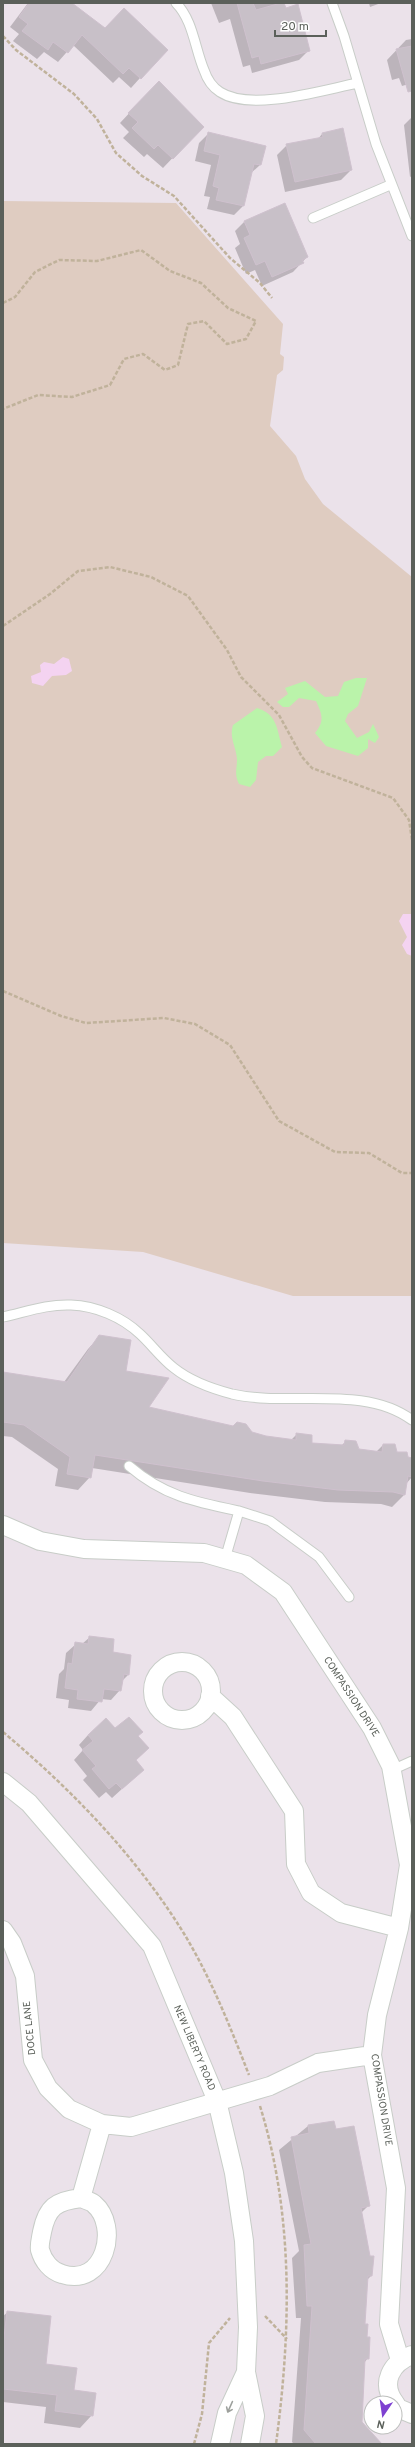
<svg xmlns="http://www.w3.org/2000/svg" width="415" height="2447" font-family="Overpass,sans-serif">
  <rect width="100%" height="100%" fill="#ebe2ea"/>
  <path fill="#dfccc1" d="M 3,201 L 176,203 L 283,324 L 280,354 L 284,357 L 283,370 L 277,375 L 270,426 L 296,456 L 305,479 L 323,504 L 412,577 L 412,1296 L 293,1296 L 143,1252 L 3,1243 Z"/>
  <path fill="#f4d3f1" d="M 63,657 L 69,659 L 72,671 L 66,675 L 52,676 L 43,686 L 32,683 L 31,676 L 41,672 L 40,665 L 44,662 L 54,664 Z
    M 403,914 L 412,914 L 412,969 L 412,956 L 407,954 L 402,945 L 407,937 L 399,921 Z"/>
  <path fill="#baf3aa" d="M 356,678 L 367,678 L 358,706 L 348,714 L 345,721 L 357,738 L 369,732 L 373,724 L 379,737 L 375,743 L 368,739 L 368,748 L 358,756 L 326,746 L 315,733 C 325,721 322,714 316,701 L 299,698 L 289,707 L 283,707 L 277,702 L 288,694 L 285,688 L 305,681 L 325,697 L 338,696 L 344,682 Z
    M 257,708 C 277,714 277,729 282,747 L 273,756 L 266,756 L 258,762 L 256,780 L 250,787 L 239,784 C 234,774 237,770 237,759 C 236,746 229,738 233,725 Z"/>
  <path fill="#0003" d="M 28,3 L 70,3 L 105,29 L 140,78 L 131,88 L 119,77 L 113,83 L 73,45 L 58,62 L 44,52 L 37,59 L 13,41 L 19,34 L 10,27 Z
    M 211,3 L 283,3 L 309,50 L 299,60 L 252,73 L 250,65 L 243,67 L 230,19 L 219,23 Z
    M 369,3 L 381,3 L 370,7 Z
    M 412,39 L 412,83 L 402,86 L 399,78 L 392,80 L 387,60 L 406,40 Z
    M 149,92 L 202,127 L 163,168 L 147,154 L 144,157 L 123,138 L 129,132 L 120,123 Z
    M 412,117 L 412,176 L 410,177 L 404,125 Z
    M 208,134 L 260,165 L 250,174 L 243,206 L 234,215 L 207,209 L 210,197 L 204,196 L 211,165 L 195,161 L 199,143 Z
    M 322,134 L 351,170 L 341,180 L 285,192 L 277,155 L 287,145 L 318,139 Z
    M 244,222 L 307,257 L 293,272 L 262,286 L 255,270 L 246,274 L 235,248 L 240,244 L 235,231 Z
    M 100,1336 L 148,1408 L 266,1437 L 291,1440 L 297,1434 L 311,1443 L 341,1446 L 346,1441 L 358,1450 L 376,1452 L 383,1445 L 396,1453 L 412,1459 L 412,1477 L 406,1484 L 404,1495 L 392,1507 L 381,1504 L 325,1502 L 250,1493 L 92,1468 L 90,1477 L 78,1490 L 55,1486 L 58,1469 L 12,1437 L 3,1436 L 3,1373 L 64,1382 L 88,1349 Z
    M 90,1637 L 112,1653 L 130,1655 L 128,1675 L 122,1681 L 120,1690 L 111,1700 L 101,1699 L 91,1711 L 68,1708 L 69,1700 L 56,1698 L 59,1674 L 64,1669 L 66,1653 L 76,1644 L 82,1644 Z
    M 115,1730 L 137,1736 L 148,1748 L 135,1761 L 143,1770 L 112,1798 L 106,1792 L 99,1798 L 83,1780 L 87,1776 L 74,1760 L 83,1750 L 79,1745 L 88,1735 Z
    M 308,2126 L 335,2130 L 369,2205 L 361,2213 L 371,2276 L 367,2280 L 364,2324 L 368,2358 L 364,2363 L 361,2423 L 381,2444 L 294,2444 L 292,2442 L 301,2318 L 296,2318 L 292,2258 L 299,2251 L 279,2150 Z
    M 8,2312 L 45,2365 L 73,2391 L 92,2415 L 80,2428 L 44,2423 L 46,2407 L 3,2402 L 3,2316 Z"/>
  <path fill="#c8c0c8" stroke="#cfc1ce" d="M 29,3 L 72,3 L 105,28 L 124,8 L 168,50 L 141,79 L 129,68 L 123,74 L 82,35 L 68,53 L 53,42 L 48,50 L 22,31 L 28,24 L 19,17 Z
    M 237,3 L 253,3 L 256,10 L 281,3 L 284,3 L 286,8 L 298,4 L 310,51 L 261,64 L 259,56 L 252,58 Z
    M 412,46 L 412,91 L 408,92 L 396,49 Z
    M 159,81 L 204,127 L 173,159 L 158,145 L 154,149 L 132,128 L 138,122 L 128,113 Z
    M 343,128 L 352,170 L 295,182 L 286,144 L 323,137 L 322,133 Z
    M 208,132 L 266,146 L 261,165 L 254,164 L 244,206 L 216,200 L 219,188 L 213,186 L 220,155 L 204,151 Z
    M 285,203 L 308,257 L 302,260 L 304,263 L 272,277 L 265,261 L 256,265 L 244,238 L 250,235 L 244,221 Z
    M 99,1335 L 131,1340 L 126,1371 L 169,1378 L 149,1407 L 233,1426 L 237,1422 L 246,1424 L 252,1432 L 266,1436 L 296,1440 L 296,1433 L 312,1435 L 312,1443 L 344,1445 L 345,1440 L 356,1441 L 359,1449 L 382,1452 L 383,1444 L 395,1444 L 397,1452 L 407,1452 L 408,1457 L 412,1458 L 412,1477 L 408,1476 L 405,1495 L 393,1492 L 338,1490 L 263,1481 L 95,1455 L 91,1478 L 67,1474 L 70,1457 L 24,1425 L 3,1422 L 3,1372 L 67,1382 Z
    M 89,1636 L 114,1639 L 113,1652 L 131,1655 L 129,1675 L 124,1674 L 121,1691 L 104,1689 L 102,1702 L 77,1699 L 78,1690 L 65,1688 L 68,1663 L 72,1664 L 75,1642 L 88,1644 Z
    M 129,1717 L 143,1732 L 138,1736 L 149,1748 L 136,1760 L 144,1770 L 122,1789 L 116,1783 L 109,1789 L 92,1769 L 96,1766 L 82,1750 L 93,1741 L 88,1735 L 106,1718 L 115,1728 Z
    M 334,2121 L 336,2129 L 354,2126 L 370,2206 L 361,2208 L 370,2256 L 374,2256 L 372,2276 L 368,2276 L 365,2324 L 368,2324 L 367,2337 L 370,2337 L 369,2359 L 365,2359 L 362,2422 L 382,2444 L 316,2444 L 304,2430 L 312,2306 L 307,2306 L 304,2245 L 311,2244 L 291,2137 L 309,2133 L 308,2125 Z
    M 7,2311 L 51,2316 L 46,2364 L 77,2368 L 74,2390 L 96,2393 L 93,2416 L 55,2411 L 57,2395 L 3,2389 L 3,2346 Z"/>
  <g fill="none" stroke-linecap="round" stroke-linejoin="round">
    <g stroke="#c8cdc8" stroke-width="11">
      <path id="service" d="M 176,3 C 193,20 195,49 204,70 C 207,79 212,87 220,92 C 251,112 322,90 358,83
        M 332,3 L 344,36 L 376,144 L 412,236
        M 313,218 L 390,185
        M 3,1317 C 26,1312 47,1304 71,1305 C 96,1306 122,1317 140,1334 C 152,1345 161,1358 174,1368 C 189,1380 213,1389 232,1394 C 288,1407 364,1384 412,1420
        M 129,1466 C 164,1496 195,1502 239,1511
        M 225,1559 L 239,1511 L 270,1521 L 319,1557 L 349,1597
        M 392,1770 L 412,1761"/>
    </g>
    <g stroke="#c8cdc8" stroke-width="20">
      <path id="minor" d="M 3,1525 L 40,1541 L 84,1549 L 204,1553 L 246,1565 L 283,1592 L 372,1728 L 391,1766 L 409,1865 L 399,1928 L 377,2015 L 372,2055 L 396,2188 L 389,2324 L 400,2360
        M153 1691a29 29 0 1 1 58 0a29 29 0 1 1-58 0Z
        M 210,1696 L 233,1717 L 294,1811 L 296,1864 L 311,1893 L 341,1913 L 399,1928
        M 3,1782 L 29,1803 L 152,1946 L 217,2101 L 234,2173 L 244,2241 L 248,2327 L 246,2372 L 255,2416 L 250,2444
        M 3,1930 L 12,1943 L 25,1976 L 33,2060 L 48,2088 L 69,2109 L 102,2124 L 131,2127 L 270,2086 L 318,2063 L 372,2055
        M 81,2198 C 85,2200 91,2201 94,2204 C 120,2226 105,2288 62,2274 C 51,2271 43,2261 40,2250 C 39,2245 41,2238 42,2232 C 47,2207 56,2201 81,2198 Z
        M 81,2198 L 102,2124
        M 395,2403 C 380,2383 391,2363 412,2355
        M 395,2403 L 398,2408 L 412,2414
        M 220,2444 L 227,2413 L 246,2372"/>
    </g>
    <path stroke="#c0b29b" stroke-width="2.5" stroke-dasharray="4 2" stroke-linecap="butt" d="M 3,36 L 16,50 L 74,94 L 97,119 L 116,153 L 142,176 L 174,196 L 230,258 L 260,283 L 272,298
      M 3,303 L 15,297 L 35,272 L 59,260 L 97,261 L 141,250 L 170,271 L 201,283 L 228,308 L 256,321 L 246,339 L 227,344 L 204,321 L 188,324 L 178,365 L 165,370 L 143,354 L 124,359 L 110,385 L 72,397 L 38,395 L 3,409
      M 3,626 L 50,594 L 78,571 L 110,567 L 151,577 L 188,596 L 227,650 L 241,677 L 279,715 L 302,757 L 312,768 L 393,798 L 409,820 L 412,840
      M 3,991 L 61,1016 L 86,1023 L 164,1018 L 195,1024 L 230,1045 L 279,1121 L 335,1152 L 369,1153 L 402,1173 L 412,1173
      M 3,1732 C 72,1790 135,1855 183,1932 C 210,1976 230,2026 249,2075
      M 260,2106 C 294,2216 291,2331 276,2444
      M 265,2316 L 287,2339
      M 194,2444 L 202,2414 L 209,2343 L 230,2318"/>
    <use href="#service" stroke="#fff" stroke-width="9"/>
    <use href="#minor" stroke="#fff" stroke-width="18"/>
  </g>
  <defs><path id="oneway-shaft" d="M-6 0H5M1.5-3L5.5 0L1.5 3" fill="none" stroke-width="1.6" stroke-linecap="round" stroke-linejoin="round"/></defs>
  <use stroke="#9da09c" href="#oneway-shaft" transform="translate(230 2407) rotate(114)"/>
  <g text-anchor="middle" dominant-baseline="central" stroke-width="4" stroke-linejoin="round" paint-order="stroke">
    <g font-size="10" fill="#5b605a" stroke="#fff">
      <text transform="translate(351 1697) rotate(57)">COMPASSION DRIVE</text>
      <text transform="translate(30 2028) rotate(-96)">DOCE LANE</text>
      <text transform="translate(194 2048) rotate(67)">NEW LIBERTY ROAD</text>
      <text transform="translate(381 2100) rotate(81)">COMPASSION DRIVE</text>
    </g>
  </g>
  <rect width="415" height="2447" fill="none" stroke="#5b605a" stroke-width="8"/>
  <g transform="translate(383 2415) rotate(193)"><circle r="19" fill="#ffffff" stroke="#bdbfbd"/>
  <path d="M0-3L7 15L0 10L-7 15Z" fill="#7e41d1"/>
  <text y="-6" font-size="11" font-weight="bold" text-anchor="middle" fill="#5b605a">N</text>
  </g>
  <path d="M275 30v6h51v-6" fill="none" stroke="#5b605a" stroke-width="2"/>
  <text x="281" y="30" font-size="12" fill="#5b605a" stroke="#ffffff" stroke-width="3" paint-order="stroke">20 m</text>
</svg>
